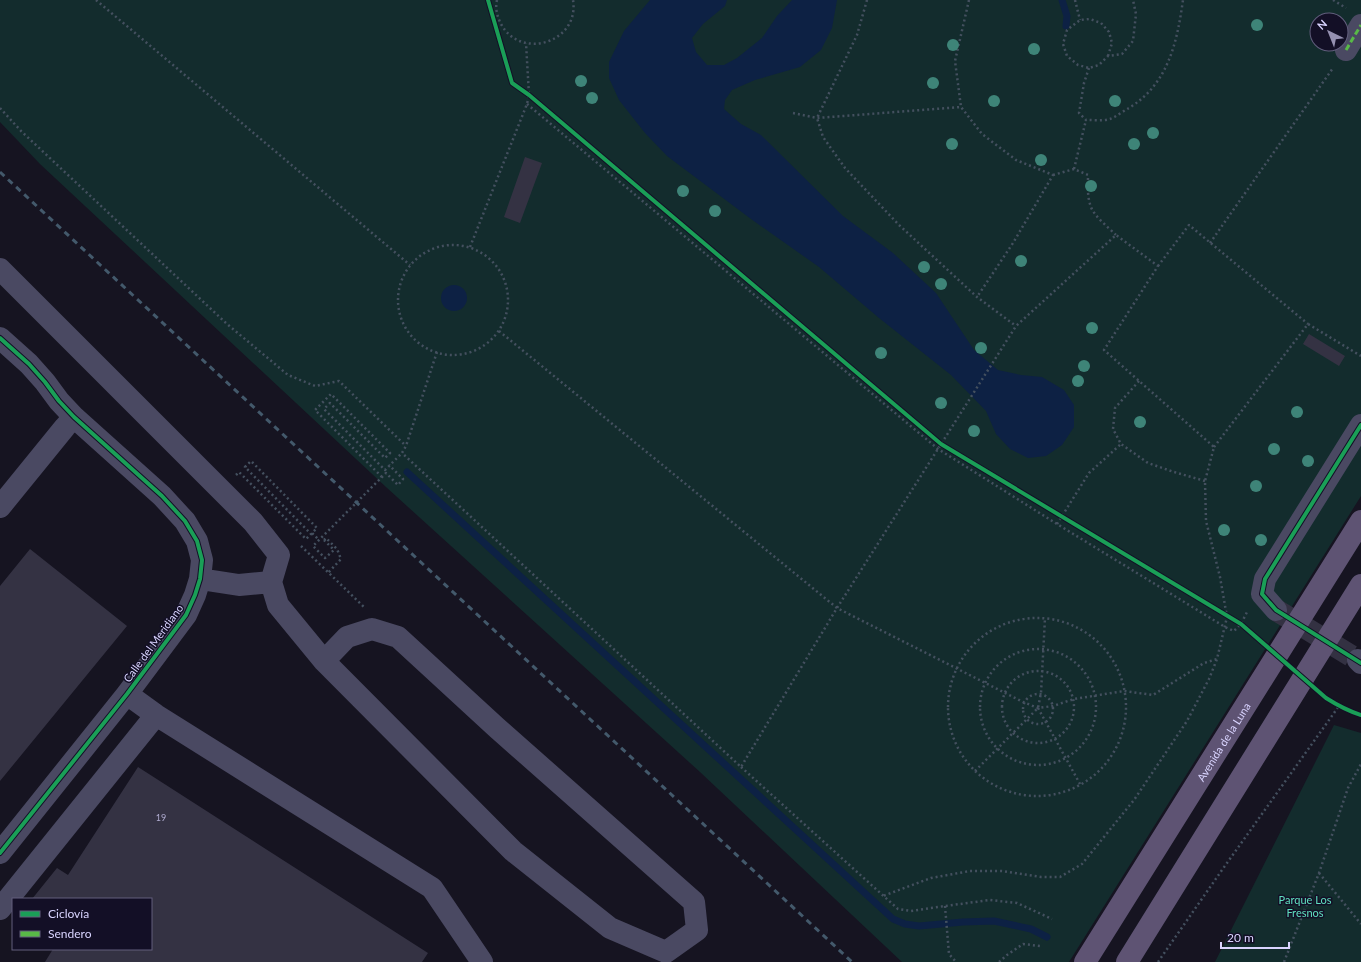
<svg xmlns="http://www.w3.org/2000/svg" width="1361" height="962" font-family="Lato,sans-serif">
  <rect width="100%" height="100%" fill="#161421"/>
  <path fill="#132c2d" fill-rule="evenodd" d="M 0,0 L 1361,0 L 1361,496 L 1069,962 L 902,962 L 700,772 L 386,487 L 40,164 L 0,122 ZM 1317,20 L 1341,20 L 1341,44 L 1317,44 Z
    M 1334,725 L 1361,733 L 1361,962 L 1215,962 Z"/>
  <path fill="#0d2144" d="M 650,0 L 727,0 L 725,6 L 703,24 L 692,38 L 696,52 L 707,65 L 724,65 L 737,58 L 762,38 L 777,16 L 792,0 L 837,0 L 832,28 L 821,50 L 800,67 L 755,80 L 732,90 L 725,100 L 724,109 L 741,124 L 761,135 L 843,216 L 893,253 L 936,293 L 974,350 L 998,370 L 1021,375 L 1042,377 L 1064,390 L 1074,405 L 1074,427 L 1062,445 L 1046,456 L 1028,458 L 1010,449 L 996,434 L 986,411 L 951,375 L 879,318 L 819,267 L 751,219 L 667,156 L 645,133 L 619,100 L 609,78 L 609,62 L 624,31 Z
    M441 298a13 13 0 1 1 26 0a13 13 0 1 1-26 0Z"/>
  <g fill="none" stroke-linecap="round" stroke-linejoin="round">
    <path stroke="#0d2144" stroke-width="7" d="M 1062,0 L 1067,16 L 1066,26
      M 407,472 L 893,919 L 905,924 L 919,926 L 963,922 L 994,921 L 1031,929 L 1047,937"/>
  </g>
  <path fill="#343243" d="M 525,157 L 542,163 L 520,223 L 504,217 Z
    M 1309,334 L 1345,356 L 1339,366 L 1303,344 Z
    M 30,549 L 127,626 L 0,781 L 0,586 Z
    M 138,767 L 428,953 L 422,962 L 45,962 L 53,949 L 151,949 L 151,899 L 32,899 L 57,868 L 68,875 Z"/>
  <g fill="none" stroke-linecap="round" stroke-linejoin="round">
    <path stroke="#333142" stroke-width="22" stroke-dasharray="22 11" stroke-linecap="butt" d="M 1276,610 L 1358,660"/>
    <path stroke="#44505f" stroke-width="2.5" stroke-dasharray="2 3" stroke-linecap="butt" d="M 96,0 L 410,265
      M 497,0 C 495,8 497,16 501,24 C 521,61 580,42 573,0
      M 867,0 L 857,35 L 817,118 L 823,137 L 845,168 L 899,225 L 977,297 L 1016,326
      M 969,0 L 955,61 L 961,107 L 982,134 L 1016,160 L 1053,175 L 1013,243 L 977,297
      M 1075,0 L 1080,20
      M 1333,0 L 1346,8
      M 1108,56 L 1112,43 L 1109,32 L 1101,23 L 1090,19 L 1080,20 L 1067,30 L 1063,44 L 1067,56 L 1078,65 L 1089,68 L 1099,65 L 1108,56 L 1122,54 L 1133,41 L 1136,14 L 1133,0
      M 1089,68 L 1084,83 L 1079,113 L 1086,120 C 1093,120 1103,121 1110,119 C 1116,117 1123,111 1129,108 C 1168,84 1177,43 1183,0
      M 527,104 L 938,449 L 1057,524 L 1225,627 L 1234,631 L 1241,624 L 1248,610
      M 0,108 L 21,131 L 227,324 L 288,375 L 315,386 L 339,381 L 406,446
      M 793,113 L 817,118 L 961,107
      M 1074,169 L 1086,120
      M 1053,175 L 1074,169 L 1088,175 C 1088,186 1087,197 1091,207 C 1094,216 1109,228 1116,235
      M 1210,243 L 1333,68
      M398 300a55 55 0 1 1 110 0a55 55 0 1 1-110 0Z
      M 470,247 L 527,104 L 529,95 L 526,43
      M 1158,266 L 1189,225 L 1308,324
      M 499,331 L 837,608 L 1023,702 L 1038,708 L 1053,706 L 1074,699 L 1124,691 L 1153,695 L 1204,663 L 1217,659
      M 437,352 L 406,446 L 402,453 L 741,767 L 837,608 L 1016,326 L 1116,235 L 1158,266 L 1104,350 L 1214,447 L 1205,481 L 1206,521 L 1220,577 L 1227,617 L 1217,659 L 1209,679 L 1187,721 L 1134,800 L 1082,864 L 1060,877 L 1041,877 L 1002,871 L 970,871 L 931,878 L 883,896
      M 1139,381 L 1115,408 L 1113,429 L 1121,444 L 1148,463 L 1174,472 L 1205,481
      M 1214,447 L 1308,324 L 1361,356
      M 236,475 L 239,472 L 306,539 L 311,534 L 245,467 L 251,461 L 317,528 L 312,533 L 319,540
      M 382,477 L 315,410 L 331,394 L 390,453 L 385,458 L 330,403 L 324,409 L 385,470 L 402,453
      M 1057,524 L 1089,473 L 1121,444
      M 324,540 L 334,550 L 325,558 L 313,546 L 386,473 L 398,485 L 403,479 L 389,465
      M 324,540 L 326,538 L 337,549 L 341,559 L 328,573
      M 301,546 L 365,608
      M948 707a89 89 0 1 1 178 0a89 89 0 1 1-178 0Z
      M980 707a58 58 0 1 1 116 0a58 58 0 1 1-116 0Z
      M1002 707a36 36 0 1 1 72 0a36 36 0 1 1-72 0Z
      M1023 709a15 15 0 1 1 30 0a15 15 0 1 1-30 0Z
      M 1038,708 L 1080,784
      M 741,767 L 898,909 L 911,911 L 945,906 L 990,900 L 1017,903 L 1052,919
      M 975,771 L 1038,708 L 1041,693 L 1045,618
      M 1319,873 L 1361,924
      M 945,906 L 949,954 L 956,962
      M 999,962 L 1007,955 L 1023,944 L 1040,946
      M 1158,962 L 1222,870 L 1339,706
      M 1284,962 L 1319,873 L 1348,788 L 1361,764"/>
    <path stroke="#4a4962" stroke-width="22" d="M 1346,50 L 1361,25
      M 0,269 L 253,522 L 279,555 L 271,582 L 278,605 L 324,661 L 513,851 L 610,928 L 666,952 L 697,930 L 694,902 L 497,728 L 398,637 L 372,629 L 347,637 L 324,661
      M 0,338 L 29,364 L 45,382 L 59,401 L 74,417 L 162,496 L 185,521 L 197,541 L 202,560 L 200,579 L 195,595 L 186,615 L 127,694 L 0,853
      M 0,507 L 65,427 L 74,417
      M 200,579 L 239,585 L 271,582
      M 1276,610 L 1262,594 L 1265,579 L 1361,425
      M 1358,660 L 1361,663
      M 156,715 L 432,888 L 482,962
      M 0,909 L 156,715 L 127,694"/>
    <g stroke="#5e5373" stroke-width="22">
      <path id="s1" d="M 1085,962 L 1361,521"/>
      <path d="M 1127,962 L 1361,585"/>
    </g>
    <path stroke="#43596b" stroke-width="3" stroke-dasharray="6 5" stroke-linecap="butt" d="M 0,172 L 852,962"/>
    <path stroke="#58b947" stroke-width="3" stroke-dasharray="6 3" stroke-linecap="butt" d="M 1346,50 L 1361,25"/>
    <g stroke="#130f26" stroke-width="6">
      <path id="cycleway" d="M 488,0 L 512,83 L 529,95 L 941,444 L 1241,624 L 1326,698 C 1337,705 1348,711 1361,715
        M 0,338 L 29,364 L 45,382 L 59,401 L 74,417 L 162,496 L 185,521 L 197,541 L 202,560 L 200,579 L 195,595 L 186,615 L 127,694 L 0,853
        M 1361,425 L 1265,579 L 1262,594 L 1276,610 L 1361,663"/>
    </g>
    <use href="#cycleway" stroke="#1a9f57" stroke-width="4"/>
  </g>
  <g fill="#3e8478">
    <circle cx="1257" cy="25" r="6"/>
    <circle cx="953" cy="45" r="6"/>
    <circle cx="1034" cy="49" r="6"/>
    <circle cx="581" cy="81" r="6"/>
    <circle cx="933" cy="83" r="6"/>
    <circle cx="592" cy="98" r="6"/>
    <circle cx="994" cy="101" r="6"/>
    <circle cx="1115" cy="101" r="6"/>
    <circle cx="1153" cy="133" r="6"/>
    <circle cx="952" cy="144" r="6"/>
    <circle cx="1134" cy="144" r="6"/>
    <circle cx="1041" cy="160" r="6"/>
    <circle cx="1091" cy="186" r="6"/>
    <circle cx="683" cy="191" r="6"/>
    <circle cx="715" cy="211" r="6"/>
    <circle cx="1021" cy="261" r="6"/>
    <circle cx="924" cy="267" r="6"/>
    <circle cx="941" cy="284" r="6"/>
    <circle cx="1092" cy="328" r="6"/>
    <circle cx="981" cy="348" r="6"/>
    <circle cx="881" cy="353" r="6"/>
    <circle cx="1084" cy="366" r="6"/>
    <circle cx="1078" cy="381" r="6"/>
    <circle cx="941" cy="403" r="6"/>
    <circle cx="1297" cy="412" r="6"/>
    <circle cx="1140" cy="422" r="6"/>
    <circle cx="974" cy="431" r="6"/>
    <circle cx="1274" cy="449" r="6"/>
    <circle cx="1308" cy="461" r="6"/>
    <circle cx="1256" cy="486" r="6"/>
    <circle cx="1224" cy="530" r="6"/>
    <circle cx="1261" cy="540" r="6"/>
  </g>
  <g text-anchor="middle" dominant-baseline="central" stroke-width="3" stroke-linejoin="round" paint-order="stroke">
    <g font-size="9" fill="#b0acd0">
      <text x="161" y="817">19</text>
    </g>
    <g font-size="11" fill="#d9d4ff" stroke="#130f26">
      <text transform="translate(153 643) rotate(-54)">Calle del Meridiano</text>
      <text stroke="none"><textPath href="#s1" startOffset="260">Avenida de la Luna</textPath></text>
    </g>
    <g font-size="11" fill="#5fe0c0" stroke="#130f26">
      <text x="1305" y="899">Parque Los<tspan x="1305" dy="13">Fresnos</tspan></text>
    </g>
  </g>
  <rect x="12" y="898" width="140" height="52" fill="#130f26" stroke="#625e7d"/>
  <rect x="20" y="911" width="20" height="6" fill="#1a9f57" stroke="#625e7d"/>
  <text x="48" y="918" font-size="12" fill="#d9d4ff">Ciclovía</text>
  <rect x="20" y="931" width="20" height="6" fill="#58b947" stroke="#625e7d"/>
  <text x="48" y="938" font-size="12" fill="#d9d4ff">Sendero</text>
  <g transform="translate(1329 32) rotate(317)"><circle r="19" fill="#130f26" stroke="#625e7d"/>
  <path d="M0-3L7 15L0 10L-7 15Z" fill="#9591b1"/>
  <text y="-6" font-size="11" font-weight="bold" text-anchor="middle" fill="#d9d4ff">N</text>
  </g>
  <path d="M1221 942v6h68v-6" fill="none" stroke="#d9d4ff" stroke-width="2"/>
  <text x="1227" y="942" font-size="12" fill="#d9d4ff" stroke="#130f26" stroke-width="3" paint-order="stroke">20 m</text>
</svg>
